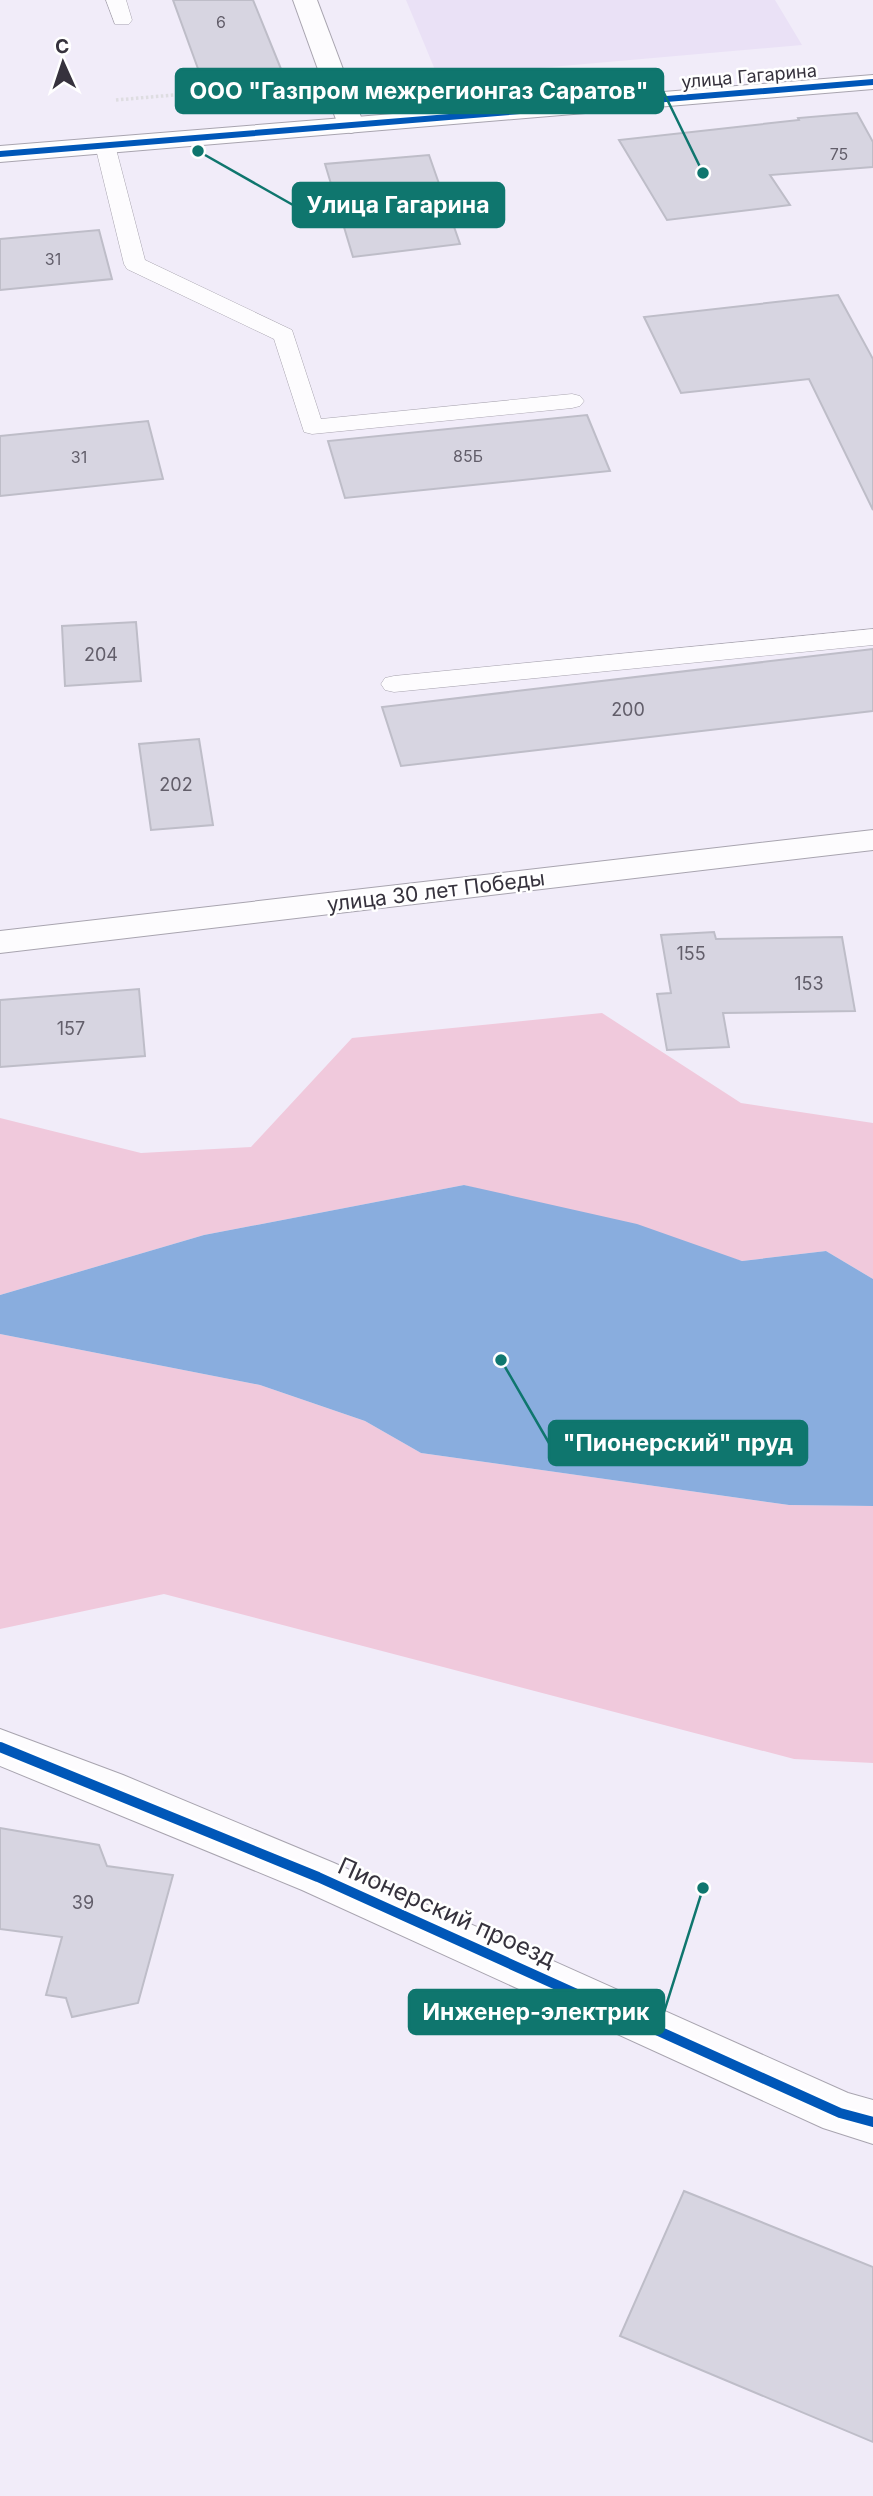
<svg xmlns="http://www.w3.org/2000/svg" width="873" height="2496" font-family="Inter,sans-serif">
  <rect width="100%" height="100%" fill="#f1ecf9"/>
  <path fill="#eae1f6" d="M 406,0 L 775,0 L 802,45 L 438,77 Z"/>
  <path fill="#f0c9dc" d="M 602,1013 L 741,1103 L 873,1123 L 873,1279 L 826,1251 L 742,1261 L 464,1185 L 204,1235 L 0,1295 L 0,1118 L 141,1153 L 251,1147 L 352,1038 Z
    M 0,1334 L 260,1385 L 365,1421 L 421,1453 L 789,1505 L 873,1506 L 873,1763 L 794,1759 L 164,1594 L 0,1629 Z"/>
  <path fill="#89adde" d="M 464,1185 L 637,1224 L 742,1261 L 826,1251 L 873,1279 L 873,1506 L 789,1505 L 421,1453 L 365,1421 L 260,1385 L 0,1334 L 0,1295 L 204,1235 Z"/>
  <path fill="#d7d5e1" stroke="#bebdc8" stroke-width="2" d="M 173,0 L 253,0 L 281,69 L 201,77 Z
    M 857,113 L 873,142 L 873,167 L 770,175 L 790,205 L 667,220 L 619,140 L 799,120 L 798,118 Z
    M 429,155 L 460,244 L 353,257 L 325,164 Z
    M 99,230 L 112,279 L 0,290 L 0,239 Z
    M 838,295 L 873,359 L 873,510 L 809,379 L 681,393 L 644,317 Z
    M 587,415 L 610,471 L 345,498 L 328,441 Z
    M 148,421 L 163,479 L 0,496 L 0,436 Z
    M 136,622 L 141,681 L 65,686 L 62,626 Z
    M 873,649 L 873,711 L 401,766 L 382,707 Z
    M 199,739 L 213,825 L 151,830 L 139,744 Z
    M 714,932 L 716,939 L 842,937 L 855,1011 L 723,1013 L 729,1047 L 667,1050 L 657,994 L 671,993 L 661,935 Z
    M 139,989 L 145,1056 L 0,1067 L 0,1000 Z
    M 0,1828 L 99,1845 L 107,1866 L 173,1875 L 138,2003 L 72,2017 L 66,1998 L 46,1995 L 62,1937 L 0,1929 Z
    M 684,2191 L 873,2267 L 873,2442 L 620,2336 Z"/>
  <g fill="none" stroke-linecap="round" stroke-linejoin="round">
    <g stroke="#a8a4af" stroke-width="1">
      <path id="service" d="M 106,0 L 126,0 L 132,20 L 129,24 L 115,24 Z
        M 105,139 L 112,141 L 115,145 L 145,260 L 292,330 L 321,419 L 572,394 L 580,396 L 584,401 L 580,406 L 572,408 L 312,434 L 304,432 L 274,339 L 127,269 L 124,264 L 95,145 L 98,141 Z
        M 873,629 L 873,645 L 394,692 L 385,690 L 381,684 L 385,678 L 394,676 Z"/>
    </g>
    <g stroke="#a8a4af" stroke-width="2">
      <path id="minor" d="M 293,0 L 317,0 L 364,125 L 360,130 L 351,133 L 342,130 L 338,125 Z"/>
    </g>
    <g stroke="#a8a4af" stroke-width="2">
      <path id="tertiary" d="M 873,75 L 873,89 L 0,162 L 0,146 Z
        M 0,1729 L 123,1775 L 334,1863 L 848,2093 L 873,2100 L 873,2144 L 823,2128 L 302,1890 L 0,1766 Z"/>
    </g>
    <g stroke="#a8a4af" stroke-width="2">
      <path id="secondary" d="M 873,830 L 873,850 L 0,953 L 0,931 Z"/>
    </g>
    <path stroke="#dedde1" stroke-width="3.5" stroke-dasharray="2.5 2.5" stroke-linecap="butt" d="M 116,100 L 289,85"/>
    <use href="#service" fill="#fdfcfe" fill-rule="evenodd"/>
    <use href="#minor" fill="#fdfcfe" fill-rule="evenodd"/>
    <use href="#tertiary" fill="#fdfcfe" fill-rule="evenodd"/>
    <use href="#secondary" fill="#fdfcfe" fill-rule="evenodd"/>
    <g stroke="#fff" stroke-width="10">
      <path id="cycleway-far1" d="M 0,154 L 873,82"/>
    </g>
    <g stroke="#fff" stroke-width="15">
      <path id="cycleway" d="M 0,1747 L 318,1877 L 840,2113 L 873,2122"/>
    </g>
    <use href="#cycleway-far1" stroke="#0057b8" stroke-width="6"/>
    <use href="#cycleway" stroke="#0057b8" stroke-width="10"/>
  </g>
  <g text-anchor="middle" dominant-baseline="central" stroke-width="5" stroke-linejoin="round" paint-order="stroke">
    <g font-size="16" fill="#625e6a">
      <text x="221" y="22">6</text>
      <text x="839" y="154">75</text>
      <text x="53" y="259">31</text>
      <text x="468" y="456">85Б</text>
      <text x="79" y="457">31</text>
    </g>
    <g font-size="18" fill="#36323d" stroke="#fff">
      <text transform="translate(749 76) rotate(-5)">улица Гагарина</text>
    </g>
    <g font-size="18" fill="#625e6a">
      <text x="101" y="654">204</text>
      <text x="628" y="709">200</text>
      <text x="176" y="784">202</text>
      <text x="691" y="953">155</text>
      <text x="809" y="983">153</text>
      <text x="71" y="1028">157</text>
      <text x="83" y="1902">39</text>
    </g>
    <g font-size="21" fill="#36323d" stroke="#fff">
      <text transform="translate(436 891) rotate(-7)">улица 30 лет Победы</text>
    </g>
    <g font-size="24" fill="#36323d" stroke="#fff">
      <text transform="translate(447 1912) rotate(24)">Пионерский проезд</text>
    </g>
  </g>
  <path fill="none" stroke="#0f766e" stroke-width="2.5" d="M703 173L663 91M198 151L293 205M501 1360L549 1443M703 1888L664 2012"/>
  <g fill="#0f766e" stroke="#fff" stroke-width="2.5">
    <circle cx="703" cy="173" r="7"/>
    <circle cx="198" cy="151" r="7"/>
    <circle cx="501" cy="1360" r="7"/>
    <circle cx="703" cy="1888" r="7"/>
  </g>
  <g fill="#0f766e" stroke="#0f766e" stroke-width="2.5">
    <rect x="176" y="69" width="487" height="44" rx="7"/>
    <rect x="293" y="183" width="211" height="44" rx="7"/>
    <rect x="549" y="1421" width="258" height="44" rx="7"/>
    <rect x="409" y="1990" width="255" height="44" rx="7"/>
  </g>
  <g font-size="23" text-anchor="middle" font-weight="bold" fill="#fff">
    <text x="419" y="99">ООО "Газпром межрегионгаз Саратов"</text>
    <text x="398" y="213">Улица Гагарина</text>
    <text x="678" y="1451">"Пионерский" пруд</text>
    <text x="536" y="2020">Инженер-электрик</text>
  </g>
  <g transform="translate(63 63) rotate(357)" stroke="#ffffff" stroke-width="5" paint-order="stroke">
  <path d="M0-5L12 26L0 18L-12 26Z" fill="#36323d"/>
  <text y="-10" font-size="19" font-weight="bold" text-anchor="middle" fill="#36323d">С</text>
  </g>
</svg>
